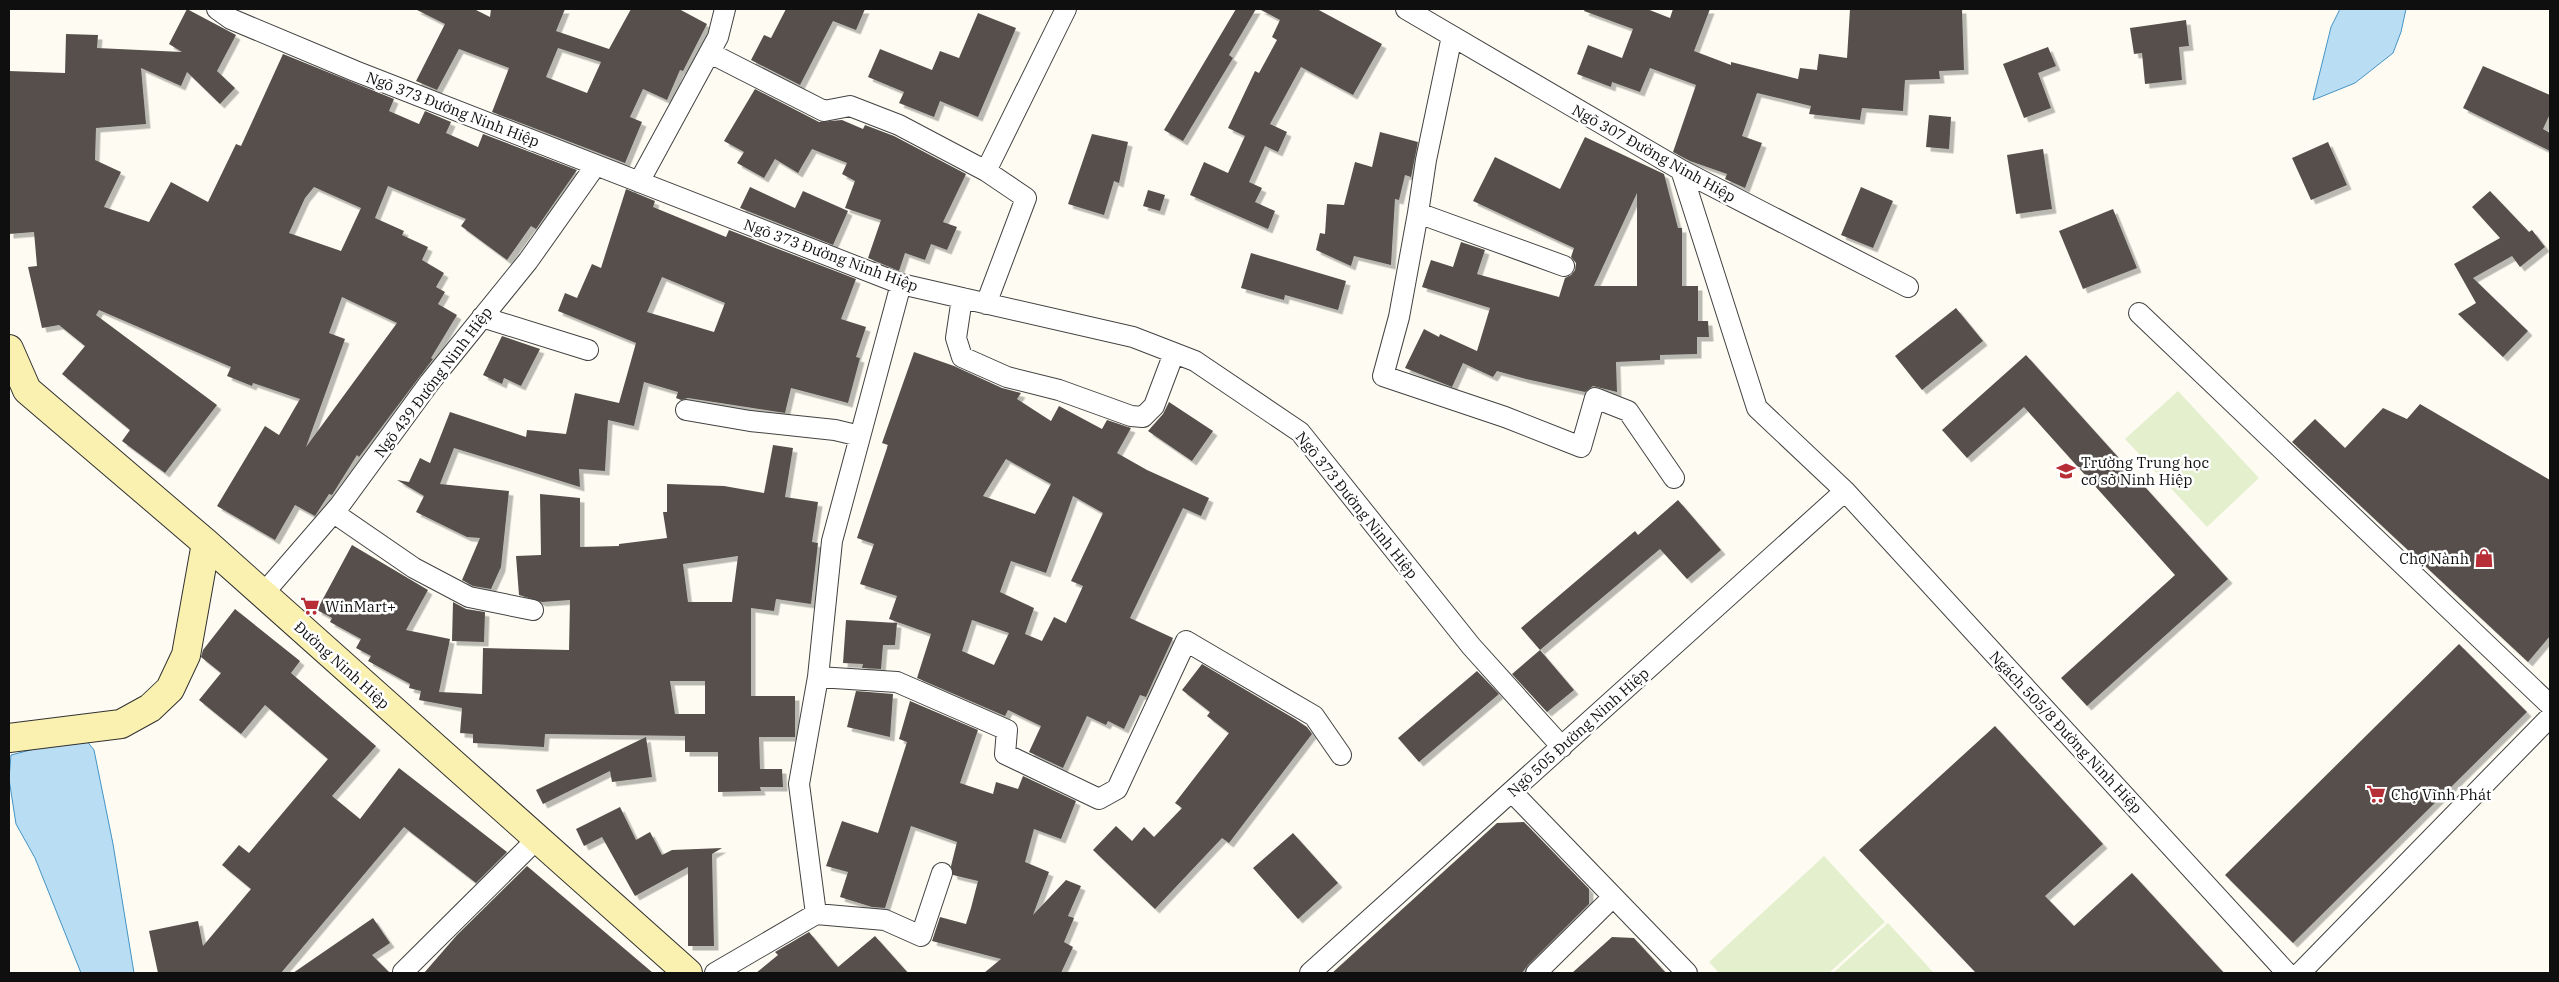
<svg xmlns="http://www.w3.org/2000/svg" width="2559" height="982" font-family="'IBM Plex Serif',serif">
  <defs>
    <filter id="shadow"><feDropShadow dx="4.5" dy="4.5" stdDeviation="0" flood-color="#0004"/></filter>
  </defs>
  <rect width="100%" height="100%" fill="#fefcf2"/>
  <path fill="#e4efce" d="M 2178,391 L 2259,478 L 2207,527 L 2125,439 Z
    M 1824,856 L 1885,922 L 1829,973 L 1719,973 L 1709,962 Z
    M 1888,923 L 1934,973 L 1833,973 Z"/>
  <path fill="#b9def3" stroke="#4493c5" d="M 2340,9 L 2406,9 L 2401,32 L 2393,53 L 2355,83 L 2313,100 L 2331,27 Z
    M 69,740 L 86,740 L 94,750 L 113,844 L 134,973 L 81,973 L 35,858 L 16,824 L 9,779 L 11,755 Z"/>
  <path fill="#57504c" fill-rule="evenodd" filter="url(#shadow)" d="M 187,9 L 236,35 L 217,71 L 235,88 L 220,104 L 187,72 L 181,86 L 141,68 L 146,124 L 96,128 L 95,160 L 121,172 L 104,207 L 149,222 L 171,182 L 208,202 L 236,144 L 241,146 L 283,54 L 394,99 L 389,111 L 419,124 L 425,111 L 451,122 L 446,133 L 478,147 L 483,134 L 577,170 L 536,229 L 531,226 L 507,260 L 461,226 L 466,219 L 388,186 L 375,218 L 404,231 L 402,235 L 428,247 L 422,260 L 444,273 L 436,287 L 445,292 L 438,304 L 457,315 L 431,358 L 433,359 L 359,457 L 357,455 L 332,495 L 329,494 L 315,516 L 295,505 L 275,540 L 217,506 L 265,426 L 279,435 L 300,399 L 253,383 L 252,386 L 227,376 L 231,367 L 99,310 L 96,315 L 217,405 L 165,473 L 122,441 L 130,430 L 62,374 L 85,346 L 59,325 L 42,328 L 28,267 L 37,266 L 34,232 L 9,234 L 9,71 L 65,73 L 66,34 L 98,35 L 97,48 L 182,52 L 169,44 ZM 314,187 L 361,208 L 341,251 L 289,233 L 305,198 ZM 342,297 L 397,323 L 306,447 L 345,339 L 329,333 Z
    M 415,9 L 474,9 L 490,17 L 491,9 L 565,9 L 556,31 L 609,49 L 631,9 L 679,9 L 707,24 L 683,71 L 680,70 L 667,100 L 643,89 L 630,117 L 642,122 L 625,163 L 492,112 L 509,68 L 459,49 L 437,90 L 416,81 L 445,24 ZM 558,48 L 601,62 L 587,93 L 546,77 Z
    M 786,9 L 865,9 L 856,30 L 833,21 L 800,85 L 751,60 L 764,35 L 771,38 Z
    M 1236,9 L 1256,9 L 1229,55 L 1233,58 L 1183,141 L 1164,130 Z
    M 1259,9 L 1317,9 L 1382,44 L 1353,95 L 1301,67 L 1270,124 L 1287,132 L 1278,152 L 1265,146 L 1249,182 L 1262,188 L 1255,202 L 1275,211 L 1268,229 L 1190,195 L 1204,162 L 1228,173 L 1245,136 L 1228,128 L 1255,71 L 1259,73 L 1277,40 L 1272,37 L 1280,20 Z
    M 1585,9 L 1647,9 L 1670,18 L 1673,9 L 1710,9 L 1694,51 L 1731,65 L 1731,62 L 1798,79 L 1800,68 L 1817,70 L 1819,54 L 1847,58 L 1850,9 L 1962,9 L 1964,70 L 1939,71 L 1940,79 L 1905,80 L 1903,111 L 1862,108 L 1860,120 L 1809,114 L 1811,106 L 1757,93 L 1742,136 L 1762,143 L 1745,188 L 1725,179 L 1727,174 L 1690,161 L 1673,152 L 1696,85 L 1650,68 L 1640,92 L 1612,82 L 1611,87 L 1577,74 L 1588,45 L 1622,58 L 1633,29 L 1584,11 Z
    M 978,13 L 1016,28 L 978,117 L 940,101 L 934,117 L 899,103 L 904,92 L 868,77 L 880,49 L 932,70 L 940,51 L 959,58 Z
    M 2186,20 L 2189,46 L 2179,47 L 2182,80 L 2145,84 L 2142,53 L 2134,54 L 2130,28 Z
    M 2048,47 L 2056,66 L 2038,73 L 2051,108 L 2024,118 L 2003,64 Z
    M 2483,66 L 2550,95 L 2550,114 L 2543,129 L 2550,133 L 2550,151 L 2463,108 Z
    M 755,89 L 819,122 L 842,120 L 863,129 L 865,125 L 894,136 L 966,174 L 943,222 L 957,227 L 947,250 L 931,244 L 925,260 L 905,253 L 899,271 L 868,258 L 881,220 L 845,208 L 855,181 L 842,174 L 847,163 L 812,149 L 798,173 L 775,159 L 764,178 L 737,163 L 744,152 L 724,141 Z
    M 1929,115 L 1951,117 L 1949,149 L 1926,147 Z
    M 1380,132 L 1418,142 L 1411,177 L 1405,175 L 1399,200 L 1395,199 L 1391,265 L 1354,256 L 1351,266 L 1316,250 L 1320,233 L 1325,234 L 1327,204 L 1344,205 L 1355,162 L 1372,167 Z
    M 1092,134 L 1128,142 L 1119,183 L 1114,181 L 1104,215 L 1068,204 Z
    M 1585,137 L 1664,174 L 1678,228 L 1682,228 L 1682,286 L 1698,286 L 1698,321 L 1708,321 L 1709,337 L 1697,337 L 1697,354 L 1660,355 L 1660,360 L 1616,362 L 1617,392 L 1593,386 L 1585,392 L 1526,379 L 1497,371 L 1493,377 L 1463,363 L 1452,387 L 1405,368 L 1424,329 L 1439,337 L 1440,334 L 1477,351 L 1490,308 L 1422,287 L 1431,260 L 1453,267 L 1461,242 L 1485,250 L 1477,274 L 1559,297 L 1565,278 L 1571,275 L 1575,270 L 1576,263 L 1571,257 L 1574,248 L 1473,201 L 1495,157 L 1560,189 ZM 1637,193 L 1637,286 L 1594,286 Z
    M 2328,142 L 2347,185 L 2311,200 L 2292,158 Z
    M 2043,149 L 2052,209 L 2016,214 L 2007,155 Z
    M 750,187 L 795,208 L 803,191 L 848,211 L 833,245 L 740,208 Z
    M 1861,187 L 1893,201 L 1873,248 L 1841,235 Z
    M 626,189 L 655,201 L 653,207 L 726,237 L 729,230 L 856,279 L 841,319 L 866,327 L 856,357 L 860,358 L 848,403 L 791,388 L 785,413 L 688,398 L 681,400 L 676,398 L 678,392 L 644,382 L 634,426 L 608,420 L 605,471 L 579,469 L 580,487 L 454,448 L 440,484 L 509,491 L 501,567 L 491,589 L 473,586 L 462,580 L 480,538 L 467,537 L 416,512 L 424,496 L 397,480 L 409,482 L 420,458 L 430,463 L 450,412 L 526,437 L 527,430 L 566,434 L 575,393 L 619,403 L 636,343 L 558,311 L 565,293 L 577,298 L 592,264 L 601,268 ZM 662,277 L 725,303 L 714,332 L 647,312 Z
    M 1148,190 L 1165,195 L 1160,211 L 1143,206 Z
    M 2490,191 L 2529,232 L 2532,230 L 2545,247 L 2520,267 L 2512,256 L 2473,278 L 2528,331 L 2503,357 L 2458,314 L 2476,303 L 2454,264 L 2500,238 L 2472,207 Z
    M 2113,209 L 2137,268 L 2083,289 L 2059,231 Z
    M 1251,253 L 1346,281 L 1338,310 L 1285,295 L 1284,300 L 1241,288 Z
    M 1956,308 L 1983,341 L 1922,390 L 1895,356 Z
    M 502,336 L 540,349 L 521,386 L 504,378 L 502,384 L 483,375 Z
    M 914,352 L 954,366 L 1002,388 L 1021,393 L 1017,399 L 1051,421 L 1059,406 L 1102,429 L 1107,420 L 1131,428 L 1117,453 L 1147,470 L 1209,498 L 1201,516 L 1183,508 L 1130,618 L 1173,638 L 1146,697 L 1140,695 L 1124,729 L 1108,721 L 1106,725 L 1087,716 L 1063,768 L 1029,752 L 1041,726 L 1008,710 L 1005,716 L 917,678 L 931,634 L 889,619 L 897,596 L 860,584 L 874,544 L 857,538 L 888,445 L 882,443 ZM 1006,459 L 1051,484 L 1035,514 L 983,496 ZM 1073,496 L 1103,513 L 1071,581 L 1083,586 L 1073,608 L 1066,623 L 1054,617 L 1042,641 L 1025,634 L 1034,608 L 1000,592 L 1011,561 L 1046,573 ZM 972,620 L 1009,633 L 994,665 L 962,651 Z
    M 2026,355 L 2228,579 L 2087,706 L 2061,678 L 2175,575 L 2024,407 L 1967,458 L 1942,430 Z
    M 1169,402 L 1213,431 L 1192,461 L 1148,431 L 1163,414 Z
    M 2420,404 L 2550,480 L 2550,636 L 2528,662 L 2292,442 L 2315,419 L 2345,448 L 2383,408 L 2407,419 Z
    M 773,445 L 793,448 L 785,497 L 818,502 L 812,542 L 818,543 L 811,604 L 776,599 L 774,611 L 751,608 L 751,696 L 795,696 L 795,737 L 759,737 L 760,769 L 782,769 L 783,787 L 760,787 L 761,791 L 718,792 L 718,752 L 685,752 L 685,736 L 545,734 L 544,747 L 473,743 L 473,734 L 460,733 L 462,708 L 419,700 L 421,691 L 409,688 L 410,684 L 368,661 L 371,656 L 356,648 L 361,639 L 330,622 L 332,618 L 317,610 L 352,545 L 428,590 L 406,630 L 450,639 L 439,692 L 482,694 L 483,648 L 569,650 L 570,600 L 542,602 L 519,595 L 516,556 L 541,555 L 540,494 L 580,498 L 580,547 L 619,546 L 619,544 L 667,538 L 663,512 L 667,512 L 667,484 L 724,486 L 764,493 ZM 738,556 L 732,602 L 688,602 L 683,564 ZM 670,681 L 705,681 L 705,714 L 675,714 Z
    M 1678,500 L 1721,550 L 1687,579 L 1660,549 L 1540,650 L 1521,628 L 1635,531 L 1638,535 Z
    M 453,602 L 466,609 L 485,612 L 484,642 L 452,641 Z
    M 235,609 L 300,661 L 291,673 L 376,746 L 332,796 L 360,819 L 399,768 L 507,852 L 476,883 L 404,827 L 281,973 L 158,973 L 149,931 L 198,921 L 203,946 L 251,889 L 222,865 L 239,845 L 249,853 L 328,759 L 265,705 L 241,734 L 199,700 L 221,673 L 201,657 L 203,650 Z
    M 846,620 L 897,623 L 895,645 L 883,645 L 881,669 L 862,668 L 863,664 L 843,663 Z
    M 2459,644 L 2527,712 L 2293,943 L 2225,875 Z
    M 1540,650 L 1574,690 L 1547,712 L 1512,674 Z
    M 1202,664 L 1295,719 L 1307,727 L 1312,734 L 1229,843 L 1222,838 L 1155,909 L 1093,850 L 1116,826 L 1132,841 L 1144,827 L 1154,837 L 1182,808 L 1175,803 L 1229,733 L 1207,716 L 1210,712 L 1182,690 Z
    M 1477,671 L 1499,694 L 1419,762 L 1398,738 Z
    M 856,691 L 893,694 L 890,737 L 847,727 Z
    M 910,701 L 978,730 L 960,783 L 993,794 L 996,782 L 1018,789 L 1023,776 L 1076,801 L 1061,839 L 1034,829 L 1025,862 L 1049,872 L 1033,915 L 1066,880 L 1081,886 L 1068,916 L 1074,918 L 1064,942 L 1073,947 L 1061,973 L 984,973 L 1001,959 L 932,941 L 940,917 L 966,924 L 971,908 L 978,881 L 953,875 L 951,866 L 957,842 L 911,826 L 885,908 L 872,907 L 840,897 L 848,872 L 826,866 L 842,821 L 878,833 L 907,742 L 899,739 Z
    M 1995,726 L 2103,844 L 2045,896 L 2074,926 L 2132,873 L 2224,973 L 1976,973 L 1859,850 Z
    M 646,737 L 652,777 L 612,782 L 610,771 L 543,804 L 536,790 Z
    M 620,807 L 636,840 L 650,832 L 662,855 L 672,850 L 722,848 L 712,854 L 714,946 L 688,946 L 688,867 L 635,896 L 602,837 L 584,846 L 576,829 Z
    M 1524,822 L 1589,889 L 1589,904 L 1528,965 L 1522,973 L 1332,973 L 1497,823 Z
    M 1293,833 L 1338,883 L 1298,919 L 1253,868 Z
    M 527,866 L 653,973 L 424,973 L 457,935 Z
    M 373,918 L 390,943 L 372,955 L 390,973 L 293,973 Z
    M 809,932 L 838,967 L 875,936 L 908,973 L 756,973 L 778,955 L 775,952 Z
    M 1612,937 L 1634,938 L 1666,973 L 1572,973 Z"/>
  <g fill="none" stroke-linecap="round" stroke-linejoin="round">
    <g stroke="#424242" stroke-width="22">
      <path id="street" d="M 217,9 L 231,19 L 355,71 L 901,284 L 1133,337 L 1195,361 L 1300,432 L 1471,646 L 1562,747
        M 1406,9 L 1681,170 L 1908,287
        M 1452,36 L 1426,160 L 1418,213 L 1564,266
        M 710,53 L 824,111 L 850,106 L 899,125 L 986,171 L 1026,198 L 986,304
        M 1681,170 L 1757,408 L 1845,491 L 2287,973
        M 986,171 L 1066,9
        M 639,182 L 718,37 L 725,9
        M 1418,213 L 1399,317 L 1383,376 L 1505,417 L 1581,447 L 1595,398 L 1628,411 L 1674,478
        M 962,298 L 956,338 L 962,357 L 1007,377 L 1059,390 L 1131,416 L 1143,417 L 1154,406 L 1174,353
        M 2139,313 L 2550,705
        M 482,317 L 588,350
        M 686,410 L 750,421 L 835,430 L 860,436
        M 334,513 L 414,568 L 469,597 L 533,610
        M 263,594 L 340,505 L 430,382 L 528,261 L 596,165
        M 818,677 L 897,682 L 1007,730 L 1005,754 L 1099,799 L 1117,789 L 1186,641 L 1314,716 L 1341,755
        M 1512,792 L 1687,973
        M 816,914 L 799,784 L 818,677 L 832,541 L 901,284
        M 405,973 L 403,972 L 537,839
        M 715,973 L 816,914 L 885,920 L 921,936 L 942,873
        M 1310,973 L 1845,491
        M 1536,973 L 1613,897
        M 2300,973 L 2550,717"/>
    </g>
    <g stroke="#313131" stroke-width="30">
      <path id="secondary" d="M 9,349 L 27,390 L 206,543 L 688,973
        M 9,738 L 121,724 L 150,708 L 170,689 L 186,655 L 206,543"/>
    </g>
    <use href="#street" stroke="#fff" stroke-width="20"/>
    <use href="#secondary" stroke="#faf1b1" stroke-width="28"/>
  </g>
  <defs>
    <g id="school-bare" transform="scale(1.5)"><path d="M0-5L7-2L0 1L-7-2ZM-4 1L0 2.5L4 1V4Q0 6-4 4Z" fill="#b72e36" stroke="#fff" stroke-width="2.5" paint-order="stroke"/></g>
    <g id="shop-bare" transform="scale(1.5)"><path d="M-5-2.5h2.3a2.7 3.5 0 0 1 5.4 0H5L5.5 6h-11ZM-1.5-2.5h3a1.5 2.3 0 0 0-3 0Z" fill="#b72e36" stroke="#fff" stroke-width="2.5" paint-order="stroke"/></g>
    <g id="supermarket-bare" transform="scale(1.5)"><path d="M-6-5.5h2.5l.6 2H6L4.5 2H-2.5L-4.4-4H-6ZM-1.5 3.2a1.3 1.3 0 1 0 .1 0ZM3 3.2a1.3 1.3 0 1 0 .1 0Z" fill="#b72e36" stroke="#fff" stroke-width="2.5" paint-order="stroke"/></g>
  </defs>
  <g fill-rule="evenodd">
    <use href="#school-bare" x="2066" y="471"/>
    <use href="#shop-bare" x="2484" y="558"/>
    <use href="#supermarket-bare" x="310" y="606"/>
    <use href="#supermarket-bare" x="2376" y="794"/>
  </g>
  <g text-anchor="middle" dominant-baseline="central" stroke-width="5" stroke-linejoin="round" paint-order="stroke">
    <g font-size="15" fill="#0f0f0f" stroke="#fff">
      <text transform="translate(453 109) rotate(21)">Ngõ 373 Đường Ninh Hiệp</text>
      <text transform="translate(1654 153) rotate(29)">Ngõ 307 Đường Ninh Hiệp</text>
      <text transform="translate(831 255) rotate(20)">Ngõ 373 Đường Ninh Hiệp</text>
      <text transform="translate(433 382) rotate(-53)">Ngõ 439 Đường Ninh Hiệp</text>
      <text transform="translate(1357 505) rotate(51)">Ngõ 373 Đường Ninh Hiệp</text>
      <text transform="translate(342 665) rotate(42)">Đường Ninh Hiệp</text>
      <text transform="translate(1578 732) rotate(-42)">Ngõ 505 Đường Ninh Hiệp</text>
      <text transform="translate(2066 732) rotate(47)">Ngách 505/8 Đường Ninh Hiệp</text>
    </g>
    <g font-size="15" fill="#0f0f0f" stroke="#fff" text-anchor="start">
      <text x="2081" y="462">Trường Trung học<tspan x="2081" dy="17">cơ sở Ninh Hiệp</tspan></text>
      <text x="2469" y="558" text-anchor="end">Chợ Nành</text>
      <text x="325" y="606">WinMart+</text>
      <text x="2391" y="794">Chợ Vĩnh Phát</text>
    </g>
  </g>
  <rect width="2559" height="982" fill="none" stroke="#0f0f0f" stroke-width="20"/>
</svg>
